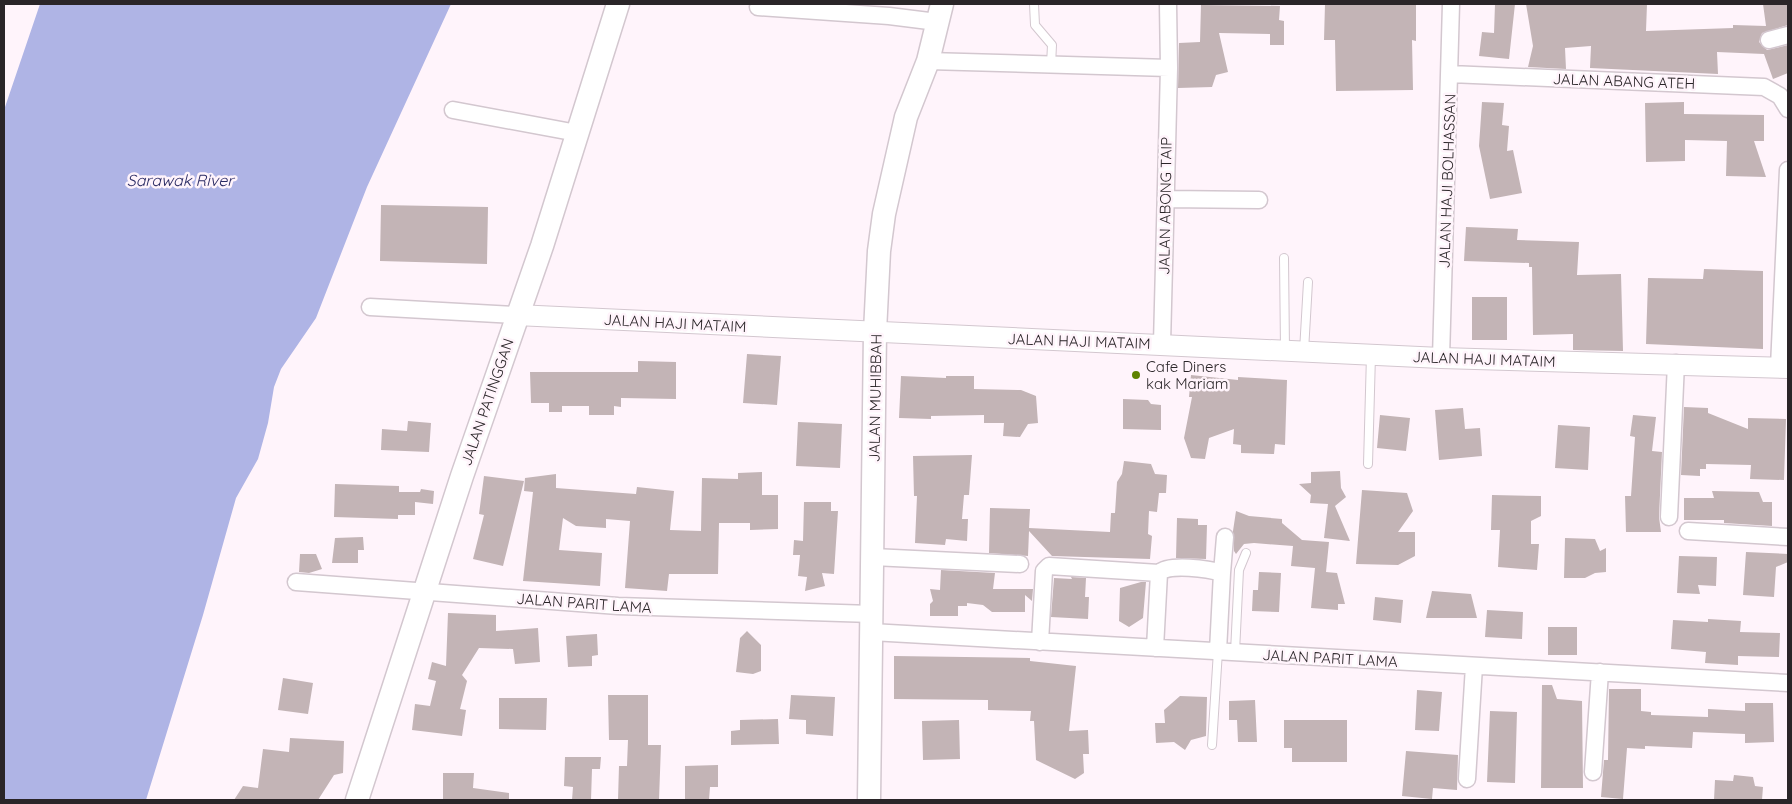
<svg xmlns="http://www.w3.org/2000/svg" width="1792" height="804" font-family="Quicksand,sans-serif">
  <rect width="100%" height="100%" fill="#fff4fb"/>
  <path fill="#afb4e5" d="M 40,4 L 451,4 L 367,187 L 316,318 L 281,369 L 274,387 L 268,423 L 258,459 L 236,498 L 203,615 L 146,800 L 4,800 L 4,110 Z"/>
  <path fill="#c3b4b6" d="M 1325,4 L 1416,4 L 1416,41 L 1412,40 L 1413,90 L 1336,91 L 1335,40 L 1324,40 Z
    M 1495,4 L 1515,4 L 1509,59 L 1479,56 L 1482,32 L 1494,33 Z
    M 1526,4 L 1647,4 L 1646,31 L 1733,28 L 1733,25 L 1766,26 L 1763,4 L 1788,4 L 1788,25 L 1762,33 L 1759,42 L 1767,50 L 1788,45 L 1788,73 L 1773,79 L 1764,54 L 1717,52 L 1718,74 L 1590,68 L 1591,46 L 1565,48 L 1566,69 L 1528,67 L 1533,46 Z
    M 1201,5 L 1280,6 L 1279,20 L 1284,21 L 1284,45 L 1270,45 L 1270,34 L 1219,33 L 1228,72 L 1216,75 L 1212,87 L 1178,88 L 1179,43 L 1200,42 Z
    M 1482,102 L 1504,103 L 1502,125 L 1509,126 L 1507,151 L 1513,150 L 1522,193 L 1490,199 L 1479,146 Z
    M 1684,102 L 1684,114 L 1764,115 L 1764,141 L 1754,141 L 1766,177 L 1726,176 L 1727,141 L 1685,140 L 1685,161 L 1646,162 L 1645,103 Z
    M 381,205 L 488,207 L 487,264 L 380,261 Z
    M 1466,227 L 1518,229 L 1517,240 L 1579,242 L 1577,275 L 1621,274 L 1623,351 L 1573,350 L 1573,334 L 1533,335 L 1532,267 L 1529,267 L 1529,263 L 1464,261 Z
    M 1704,269 L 1763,271 L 1763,349 L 1646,344 L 1648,278 L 1703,279 Z
    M 1472,297 L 1507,297 L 1507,340 L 1472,340 Z
    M 747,354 L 781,356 L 777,405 L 743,403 Z
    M 638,361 L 676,362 L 676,399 L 621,398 L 621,407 L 614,406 L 614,415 L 589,415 L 589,406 L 562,406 L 562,412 L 549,412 L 549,403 L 531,403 L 530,372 L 638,372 Z
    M 1191,375 L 1238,380 L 1238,377 L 1287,380 L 1285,445 L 1275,444 L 1274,454 L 1241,453 L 1241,445 L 1233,444 L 1234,429 L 1209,438 L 1205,459 L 1191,458 L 1184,438 L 1192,397 L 1189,397 Z
    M 901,376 L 946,378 L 946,376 L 974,376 L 974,389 L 1021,390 L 1036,396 L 1038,423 L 1028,424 L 1020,437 L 1003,436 L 1004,423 L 984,423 L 984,415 L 931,416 L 931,419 L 899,418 Z
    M 1123,399 L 1148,400 L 1151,404 L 1161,405 L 1161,430 L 1123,429 Z
    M 1684,407 L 1708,408 L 1708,413 L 1748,429 L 1748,418 L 1786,419 L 1784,480 L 1750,479 L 1751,465 L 1706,464 L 1706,469 L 1700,469 L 1700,476 L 1681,475 Z
    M 1463,408 L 1465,429 L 1480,428 L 1482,456 L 1439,460 L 1435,410 Z
    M 1380,415 L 1410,418 L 1406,451 L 1377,448 Z
    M 1633,415 L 1656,417 L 1652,451 L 1662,452 L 1659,517 L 1661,532 L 1626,532 L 1625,496 L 1631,496 L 1635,437 L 1630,436 Z
    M 408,421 L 431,423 L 429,452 L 381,450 L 382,429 L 407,431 Z
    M 798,422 L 842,424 L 840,468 L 796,466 Z
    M 1558,425 L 1590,427 L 1588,470 L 1555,468 Z
    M 972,455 L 969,495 L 964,495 L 962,519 L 968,519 L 967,541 L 946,539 L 945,545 L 915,543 L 917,496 L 914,496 L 913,456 Z
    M 1124,461 L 1151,464 L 1155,474 L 1167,475 L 1166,493 L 1159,493 L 1157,512 L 1149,511 L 1148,534 L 1152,536 L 1150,559 L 1052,556 L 1029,531 L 1028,556 L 989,553 L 990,508 L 1030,509 L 1029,528 L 1110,532 L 1111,513 L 1115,513 L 1117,482 L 1122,474 Z
    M 1340,471 L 1341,488 L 1346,497 L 1335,506 L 1350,541 L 1324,538 L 1328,504 L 1310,503 L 1311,495 L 1299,484 L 1311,483 L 1311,472 Z
    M 762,472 L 762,495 L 778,495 L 778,529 L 750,530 L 750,523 L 719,523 L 718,574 L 669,574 L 667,591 L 625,588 L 630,521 L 606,519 L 606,528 L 576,526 L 563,518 L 559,550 L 602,553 L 600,586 L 523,581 L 533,492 L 524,491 L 525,478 L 556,474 L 556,488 L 636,494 L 637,487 L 674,491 L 670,530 L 701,531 L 702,478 L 738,479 L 738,473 Z
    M 484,476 L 524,481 L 503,566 L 473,559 L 484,515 L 479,514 Z
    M 335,484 L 399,486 L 399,492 L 420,492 L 421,489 L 434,491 L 433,504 L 415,502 L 415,515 L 398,515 L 398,519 L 334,517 Z
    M 1362,490 L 1407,493 L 1413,511 L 1398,532 L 1415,532 L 1415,556 L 1398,565 L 1356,564 Z
    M 1712,491 L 1759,492 L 1763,502 L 1772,502 L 1772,526 L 1724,523 L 1724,520 L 1684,520 L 1684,498 L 1714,498 Z
    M 1492,495 L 1541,496 L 1541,516 L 1531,521 L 1531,544 L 1539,544 L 1537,570 L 1498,567 L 1500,530 L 1491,530 Z
    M 804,502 L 831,502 L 831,511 L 838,511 L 834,574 L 822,573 L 825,586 L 805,591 L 807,577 L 798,576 L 800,555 L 793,555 L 794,540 L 803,541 Z
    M 1236,511 L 1249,516 L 1282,519 L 1282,523 L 1302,540 L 1329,542 L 1326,572 L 1337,573 L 1345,604 L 1338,604 L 1338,610 L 1311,608 L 1315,568 L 1291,566 L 1293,546 L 1254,543 L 1244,544 L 1236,554 L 1234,551 L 1233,531 Z
    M 1177,518 L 1198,519 L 1198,525 L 1207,525 L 1206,559 L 1176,558 Z
    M 363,537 L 364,550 L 358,550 L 358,563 L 332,563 L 335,538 Z
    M 1565,538 L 1595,539 L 1600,551 L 1606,548 L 1606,572 L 1595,573 L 1585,578 L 1564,578 Z
    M 1746,552 L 1788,554 L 1788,562 L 1776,567 L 1774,597 L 1743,595 Z
    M 300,554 L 316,554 L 322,569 L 309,573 L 299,572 Z
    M 1679,556 L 1717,557 L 1716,586 L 1698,585 L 1700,594 L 1677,593 Z
    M 941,570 L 995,573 L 993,589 L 1033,589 L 1032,601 L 1025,595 L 1025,612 L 992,612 L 983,605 L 967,603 L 967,606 L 958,606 L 958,616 L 930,616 L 930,604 L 933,601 L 930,589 L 940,590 Z
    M 1259,572 L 1281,573 L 1279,612 L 1252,611 L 1253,590 L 1258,590 Z
    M 1071,577 L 1086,578 L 1085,597 L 1089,597 L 1088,619 L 1051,617 L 1054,578 L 1072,579 Z
    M 1141,582 L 1146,582 L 1143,618 L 1129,627 L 1119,621 L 1120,588 Z
    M 1432,591 L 1471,594 L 1477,618 L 1426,618 Z
    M 1375,597 L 1403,600 L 1401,623 L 1373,620 Z
    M 1487,610 L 1523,612 L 1522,639 L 1485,637 Z
    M 448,613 L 496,615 L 496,631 L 538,628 L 540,662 L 515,664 L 513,649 L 479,648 L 462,675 L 467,681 L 460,709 L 466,710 L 462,736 L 412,730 L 415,704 L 430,706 L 436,681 L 428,679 L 432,662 L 446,666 Z
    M 1708,619 L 1741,621 L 1740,632 L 1780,633 L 1779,657 L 1738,656 L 1738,665 L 1705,663 L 1706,652 L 1671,649 L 1673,620 L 1708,622 Z
    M 1548,627 L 1577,627 L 1577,655 L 1548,655 Z
    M 747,631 L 761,645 L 761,671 L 753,674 L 736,672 L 740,638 Z
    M 597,634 L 598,655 L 592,656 L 592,666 L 568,667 L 566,636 Z
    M 894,656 L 1030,658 L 1030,661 L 1076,666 L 1069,731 L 1088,730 L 1089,754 L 1083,754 L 1084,773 L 1075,779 L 1036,760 L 1034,721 L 1030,721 L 1031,711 L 988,710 L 988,700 L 894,699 Z
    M 283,678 L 313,683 L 308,714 L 278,710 Z
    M 1542,685 L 1552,685 L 1557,699 L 1582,701 L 1583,788 L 1541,788 Z
    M 1609,689 L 1641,689 L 1641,711 L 1651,712 L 1651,715 L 1708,717 L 1708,709 L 1745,711 L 1745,703 L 1773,703 L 1774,742 L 1745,743 L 1745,734 L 1693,732 L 1692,748 L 1645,746 L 1645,749 L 1627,748 L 1623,799 L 1601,797 L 1604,760 L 1608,760 Z
    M 1417,690 L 1442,692 L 1439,731 L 1415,730 Z
    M 608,695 L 648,695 L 648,745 L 661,745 L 659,800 L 618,800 L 619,766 L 627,766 L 628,740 L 609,740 Z
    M 791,695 L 835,697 L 833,736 L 806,734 L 806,720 L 789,719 Z
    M 1180,696 L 1207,697 L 1206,736 L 1191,740 L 1185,750 L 1174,742 L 1156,743 L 1155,723 L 1165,723 L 1164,710 Z
    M 499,698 L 547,698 L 546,730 L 499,729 Z
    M 1255,700 L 1257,742 L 1238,742 L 1237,720 L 1229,720 L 1229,701 Z
    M 1490,711 L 1517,712 L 1515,783 L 1487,782 Z
    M 778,719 L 779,744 L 731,745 L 731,731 L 740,730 L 740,720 Z
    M 959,720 L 960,759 L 923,760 L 922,721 Z
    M 1284,720 L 1347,720 L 1347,762 L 1292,762 L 1292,748 L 1284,748 Z
    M 290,738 L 344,741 L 343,773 L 334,775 L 318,800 L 234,800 L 243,786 L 258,788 L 263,749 L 289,752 Z
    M 1406,751 L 1458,755 L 1457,790 L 1433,788 L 1432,799 L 1402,796 Z
    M 565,757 L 601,757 L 600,769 L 592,769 L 591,800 L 572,800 L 573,787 L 564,786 Z
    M 718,765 L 718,787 L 710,787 L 709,800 L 685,800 L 685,766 Z
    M 443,773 L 474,773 L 473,788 L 509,793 L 509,800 L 443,800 Z
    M 1734,775 L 1753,777 L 1755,786 L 1763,787 L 1762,800 L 1714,800 L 1715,780 L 1733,781 Z"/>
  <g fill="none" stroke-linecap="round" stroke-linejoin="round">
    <g stroke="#d3c7cf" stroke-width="10">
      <path id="service" d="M 1034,4 L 1035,25 L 1052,45 L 1051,65
        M 1284,258 L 1285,350
        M 1304,351 L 1308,282
        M 1368,464 L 1371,355
        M 1235,652 L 1239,570 L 1246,553
        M 1212,745 L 1218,651"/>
    </g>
    <g stroke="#d3c7cf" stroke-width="19">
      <path id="minor" d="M 758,7 L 889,16 L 937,22
        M 1769,40 L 1788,35
        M 928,61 L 1169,68
        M 1450,74 L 1764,87 L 1780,96 L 1788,109
        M 453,110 L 577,133
        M 1166,199 L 1259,200
        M 370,307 L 516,315
        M 1162,344 L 1169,68 L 1168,4
        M 1441,358 L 1451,4
        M 1779,367 L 1788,170
        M 1669,517 L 1676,363
        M 1688,531 L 1788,537
        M 873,557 L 1020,564
        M 1159,573 C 1169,563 1209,569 1222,573 L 1218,651
        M 1222,573 L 1225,537
        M 296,582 L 618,606 L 872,614
        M 871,632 L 1788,683
        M 1040,642 L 1044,571 L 1049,566 L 1159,573 L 1155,648
        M 1593,772 L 1600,672
        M 1467,779 L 1474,666"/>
    </g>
    <g stroke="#d3c7cf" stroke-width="22">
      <path id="tertiary" d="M 516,315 L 1441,358 L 1788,368"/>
    </g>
    <g stroke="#d3c7cf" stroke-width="25">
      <path id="secondary" d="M 357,800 L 462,476 L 542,246 L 618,4
        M 869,800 L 875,332 L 879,251 L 884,214 L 906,117 L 928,61 L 942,4"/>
    </g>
    <use href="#service" stroke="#fff" stroke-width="8"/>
    <use href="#minor" stroke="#fff" stroke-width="16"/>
    <use href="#tertiary" stroke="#fff" stroke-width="20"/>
    <use href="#secondary" stroke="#fff" stroke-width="22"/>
  </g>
  <circle fill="#5e8200" stroke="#fff4fb" stroke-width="2" cx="1136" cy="375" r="5"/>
  <g text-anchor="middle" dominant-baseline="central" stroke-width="5" stroke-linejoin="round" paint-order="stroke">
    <g font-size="15" fill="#2a2528" stroke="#fff4fb">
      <text transform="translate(1624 81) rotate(2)">JALAN ABANG ATEH</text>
      <text transform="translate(1447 181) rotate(-88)">JALAN HAJI BOLHASSAN</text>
      <text transform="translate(1165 206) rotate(-89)">JALAN ABONG TAIP</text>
      <text transform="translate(675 323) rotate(3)">JALAN HAJI MATAIM</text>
      <text transform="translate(1079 341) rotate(2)">JALAN HAJI MATAIM</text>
      <text transform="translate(1484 359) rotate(2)">JALAN HAJI MATAIM</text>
      <text transform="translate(875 398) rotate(-89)">JALAN MUHIBBAH</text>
      <text transform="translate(487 402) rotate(-71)">JALAN PATINGGAN</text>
      <text transform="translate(584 603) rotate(4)">JALAN PARIT LAMA</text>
      <text transform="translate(1330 658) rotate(3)">JALAN PARIT LAMA</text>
    </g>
    <g font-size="15" fill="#2a2528" stroke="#fff4fb" text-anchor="start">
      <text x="1146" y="366">Cafe Diners<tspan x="1146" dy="17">kak Mariam</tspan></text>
    </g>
    <g font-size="16" font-style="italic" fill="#2a2a63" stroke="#fff4fb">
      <text x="180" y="180">Sarawak River</text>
    </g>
  </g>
  <rect width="1792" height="804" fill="none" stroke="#2a2528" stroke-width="10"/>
</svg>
